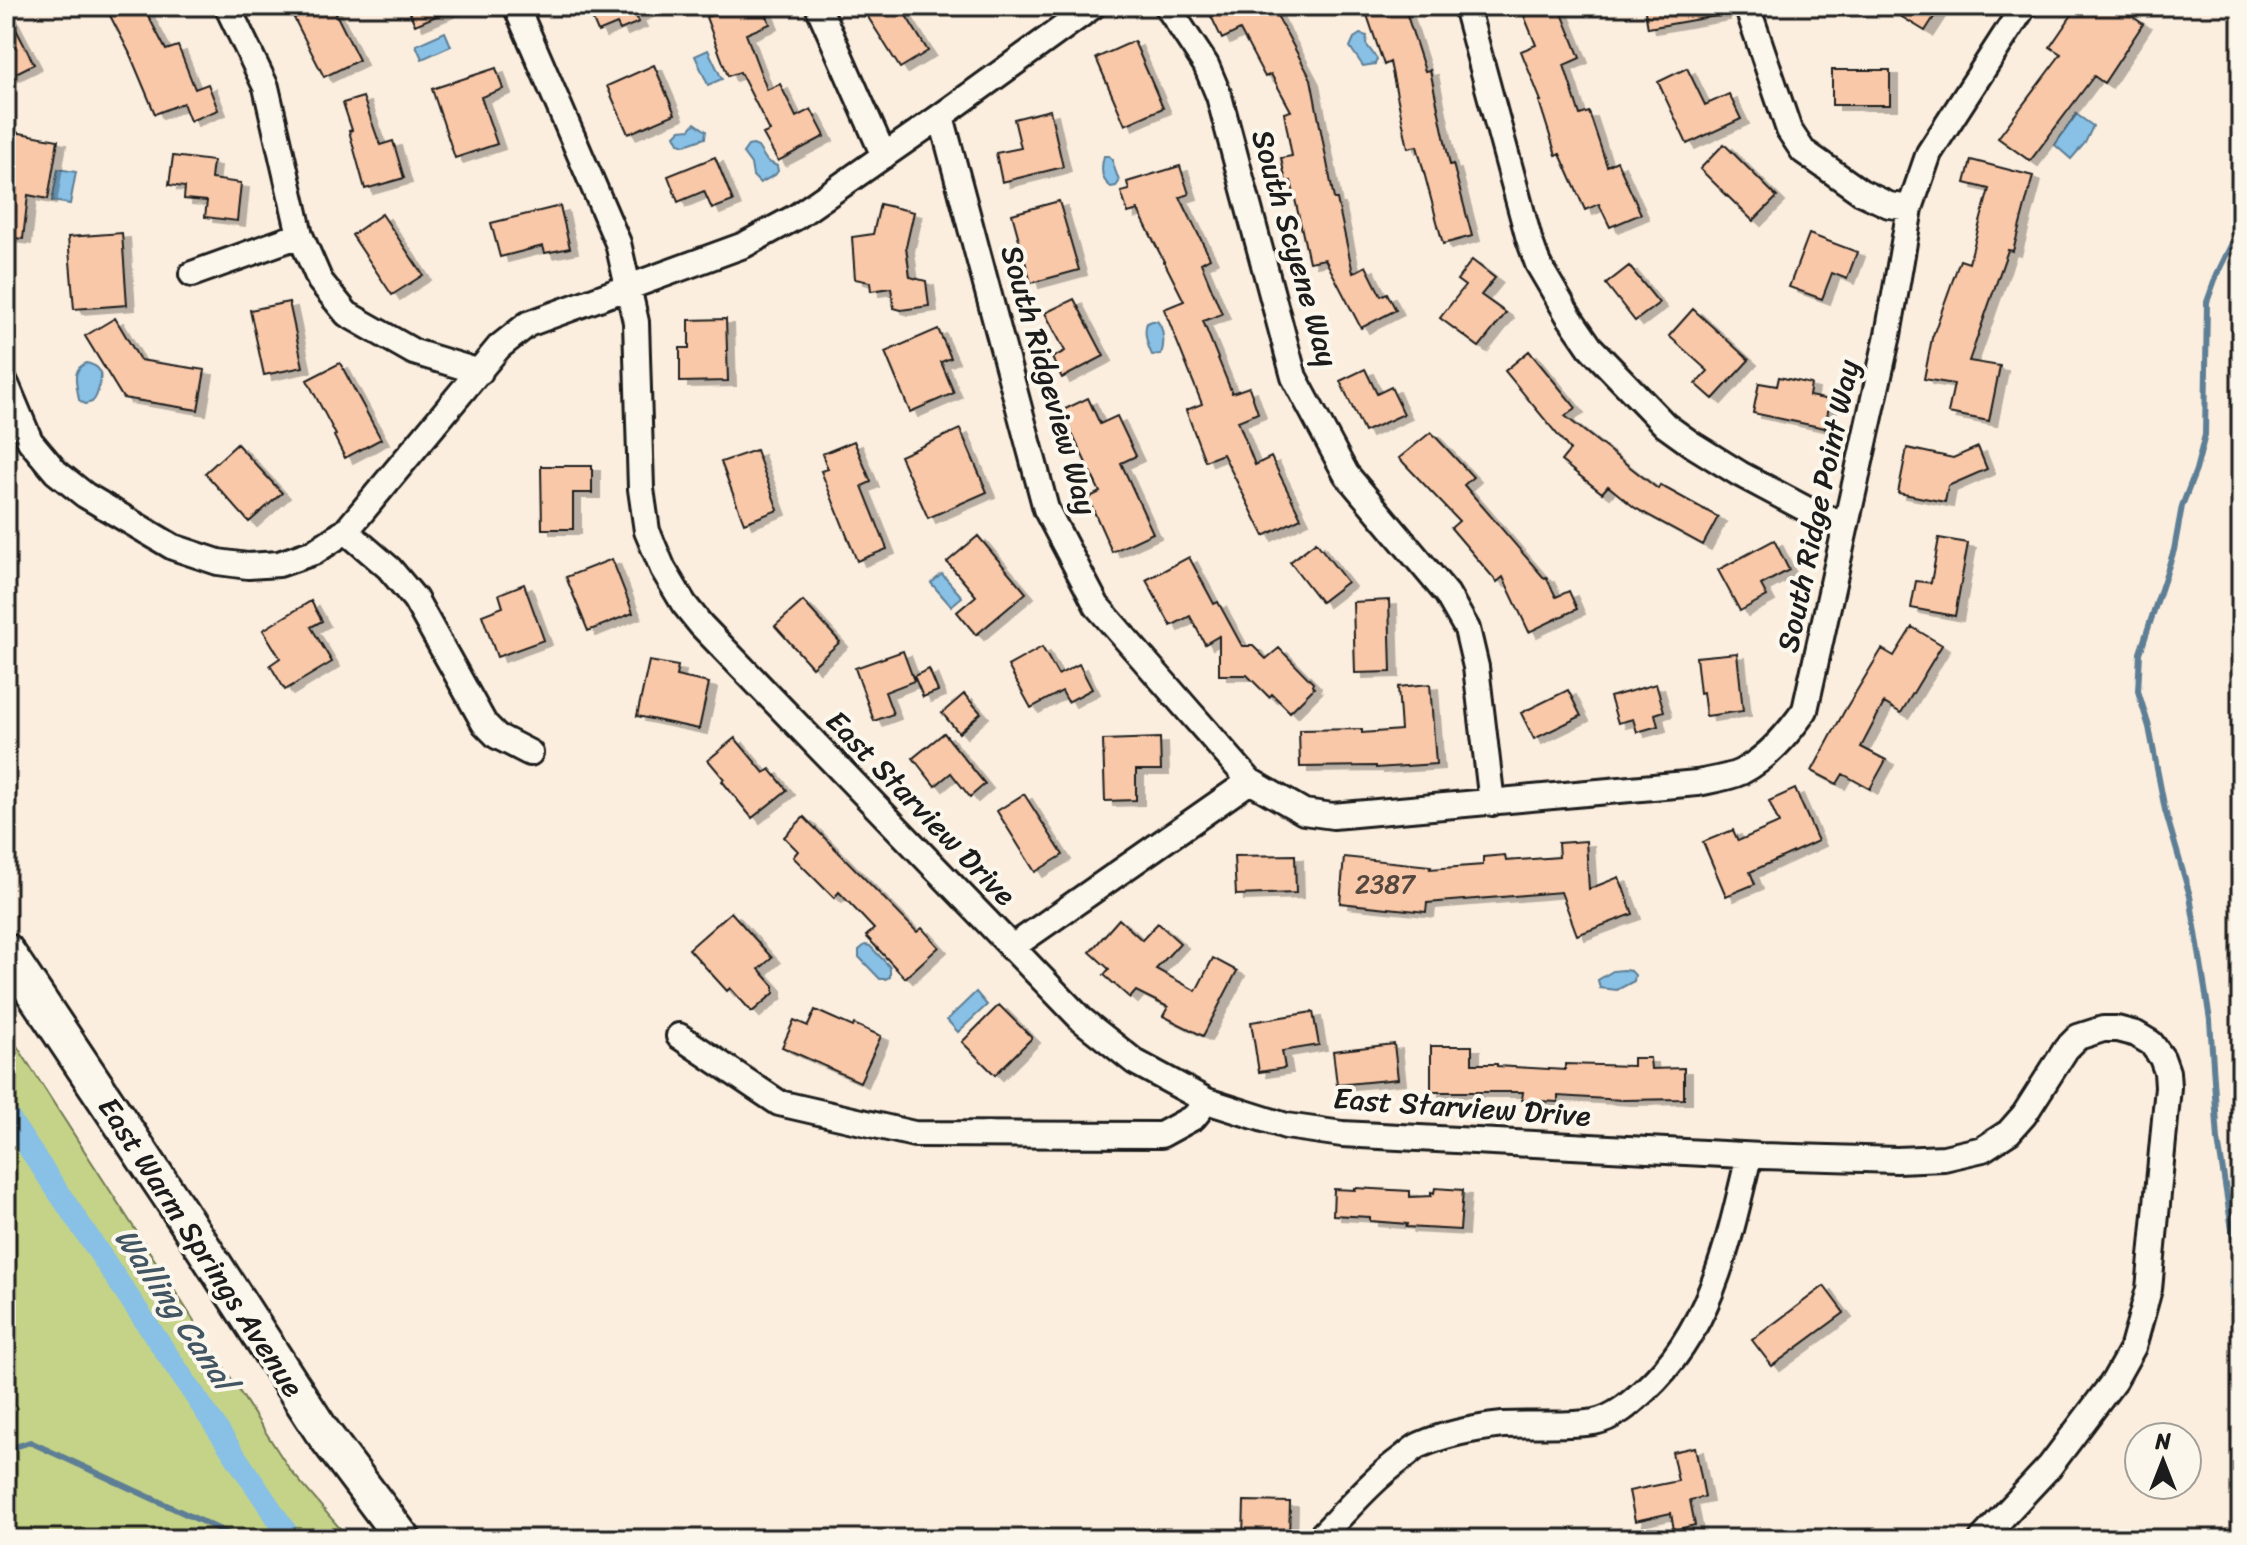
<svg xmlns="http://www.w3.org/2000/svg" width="2247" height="1545" font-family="Sriracha,sans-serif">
  <defs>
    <filter id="shadow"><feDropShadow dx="8" dy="5" stdDeviation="0" flood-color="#0004"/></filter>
  </defs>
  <rect width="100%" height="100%" fill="#fbeede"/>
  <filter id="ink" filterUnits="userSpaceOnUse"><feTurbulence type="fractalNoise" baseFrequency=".0125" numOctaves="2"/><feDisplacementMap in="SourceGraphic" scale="16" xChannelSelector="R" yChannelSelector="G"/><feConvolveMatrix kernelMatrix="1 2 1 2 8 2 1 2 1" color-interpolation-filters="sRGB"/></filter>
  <g filter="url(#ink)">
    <path fill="#c4d388" stroke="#707852" stroke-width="2" d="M 6,1029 L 290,1470 L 349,1539 L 14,1539 L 6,1534 Z"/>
    <path fill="#88c0e6" stroke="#5d7e95" stroke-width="2" d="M 445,32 L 451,46 L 422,59 L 416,45 Z
      M 1360,34 L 1367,36 L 1366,44 L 1377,59 L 1375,64 L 1363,66 L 1350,47 L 1354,38 Z
      M 708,50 L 722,79 L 708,85 L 695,56 Z
      M 2076,114 L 2093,126 L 2085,143 L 2071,159 L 2055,145 Z
      M 695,123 L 706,131 L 705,138 L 685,145 L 679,143 L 675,135 L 680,130 L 690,129 Z
      M 753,145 L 758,147 L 767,161 L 777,166 L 778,171 L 775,175 L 760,183 L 753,176 L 751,164 L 743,153 L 748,146 Z
      M 1104,156 L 1109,156 L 1113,160 C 1113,169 1118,174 1119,182 L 1116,186 L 1111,187 C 1100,180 1101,167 1104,156 Z
      M 58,169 L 76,172 L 70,204 L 52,201 Z
      M 1152,321 L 1157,321 C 1164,328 1165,345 1161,354 L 1152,355 C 1148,347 1143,332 1147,323 Z
      M 87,363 C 92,365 96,365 99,370 C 103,376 98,397 92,402 C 90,403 88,403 85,404 L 79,400 C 77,385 70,369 87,363 Z
      M 942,574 L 962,597 L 951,606 L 931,583 Z
      M 865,945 L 870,946 L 890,967 L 890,977 L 885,979 L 880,979 L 859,957 L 859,950 Z
      M 1624,970 L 1631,971 L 1635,975 L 1634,981 L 1617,990 L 1600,988 L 1598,980 L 1613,971 Z
      M 976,992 L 987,1005 L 958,1032 L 947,1020 Z"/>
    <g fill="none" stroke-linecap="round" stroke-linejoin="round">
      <path stroke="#5d7e95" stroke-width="6" d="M 2241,225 L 2217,274 L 2207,302 L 2205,435 L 2196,470 L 2182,506 L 2174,550 L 2140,653 L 2138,691 L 2149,727 L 2165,810 L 2190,896 L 2210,1020 L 2218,1140 L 2241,1287
        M 6,1450 L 30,1442 L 240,1539"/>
      <path stroke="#88c0e6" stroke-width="22" d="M 6,1114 L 291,1539
        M 2239,1284 L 2241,1286"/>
    </g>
    <path fill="#f9c8a8" stroke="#1c1c1c" stroke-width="2" filter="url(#shadow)" d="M 105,6 L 143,6 L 166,50 L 178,46 L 195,89 L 208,84 L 218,110 L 190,121 L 183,103 L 155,114 L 129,52 Z
      M 318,6 L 332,6 L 359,60 L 324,77 L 294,18 Z
      M 407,6 L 460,6 L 415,25 Z
      M 587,6 L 659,6 L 636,16 L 639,22 L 620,30 L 617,24 L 598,32 Z
      M 736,6 L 763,6 L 770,24 L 746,34 L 767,90 L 780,84 L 796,117 L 811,109 L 825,136 L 778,161 L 763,134 L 770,131 L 740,72 L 728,76 L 706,17 Z
      M 861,6 L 900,6 L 928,51 L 900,68 Z
      M 1227,6 L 1272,6 L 1311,79 L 1334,199 L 1337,199 L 1353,273 L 1366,266 L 1381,296 L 1387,293 L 1396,310 L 1361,328 L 1325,259 L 1309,262 L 1291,181 L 1286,182 L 1281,158 L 1292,156 L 1284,113 L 1291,111 L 1271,74 L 1265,77 L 1240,30 L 1222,39 L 1210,14 Z
      M 1364,6 L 1404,6 L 1425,71 L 1430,70 L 1450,165 L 1453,164 L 1472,236 L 1443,244 L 1417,146 L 1408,148 L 1390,62 L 1384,65 Z
      M 1520,6 L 1559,6 L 1580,58 L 1564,65 L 1580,115 L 1589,112 L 1607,166 L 1617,161 L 1641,214 L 1610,227 L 1599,204 L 1585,210 L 1560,154 L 1556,155 L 1539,101 L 1541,101 L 1521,51 L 1536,45 Z
      M 1644,6 L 1721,6 L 1722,15 L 1648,28 Z
      M 1884,6 L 1941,6 L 1925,31 Z
      M 2078,6 L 2117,6 L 2143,24 L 2104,83 L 2094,76 L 2030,161 L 1998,138 L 2061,54 L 2050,47 Z
      M 6,10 L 34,64 L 6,78 Z
      M 1134,41 L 1163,108 L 1125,125 L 1096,58 Z
      M 654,65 L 675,114 L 628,134 L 607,86 Z
      M 496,68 L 503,89 L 481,97 L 497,144 L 455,158 L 432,89 Z
      M 1687,68 L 1705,105 L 1729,94 L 1741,119 L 1687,144 L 1658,82 Z
      M 1832,70 L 1890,70 L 1890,105 L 1832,105 Z
      M 363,97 L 380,145 L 393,141 L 404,178 L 365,189 L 349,131 L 352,130 L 343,103 Z
      M 1050,110 L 1063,167 L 1002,182 L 996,153 L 1021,148 L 1014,119 Z
      M 14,132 L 58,140 L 48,199 L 28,195 L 23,239 L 6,237 L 6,175 Z
      M 1724,144 L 1777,197 L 1753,221 L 1700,169 Z
      M 173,156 L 213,161 L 211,179 L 241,183 L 237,221 L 205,217 L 207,201 L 184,199 L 185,187 L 169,185 Z
      M 715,157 L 733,201 L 712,209 L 704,191 L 678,202 L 668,176 Z
      M 1971,160 L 2033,176 L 2013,251 L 2008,250 L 1969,361 L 2000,366 L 1989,421 L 1948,413 L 1954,384 L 1924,379 L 1932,338 L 1960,260 L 1969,263 L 1989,189 L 1965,183 Z
      M 1180,166 L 1189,194 L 1180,197 L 1210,258 L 1201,263 L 1222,314 L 1203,321 L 1232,393 L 1249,387 L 1258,413 L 1238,421 L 1255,465 L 1271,457 L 1301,518 L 1264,536 L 1223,454 L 1205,461 L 1186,410 L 1202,404 L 1164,309 L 1184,301 L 1138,210 L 1128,213 L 1121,192 L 1129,190 L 1127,182 Z
      M 1059,201 L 1079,270 L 1031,283 L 1012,214 Z
      M 880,204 L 914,212 L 906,247 L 910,277 L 926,281 L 929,306 L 901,310 L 894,308 L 891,288 L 871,291 L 870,282 L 855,279 L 852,237 L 873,234 Z
      M 560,206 L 570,248 L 545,253 L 543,246 L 500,257 L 491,223 Z
      M 382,214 L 423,275 L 392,295 L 352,235 Z
      M 122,233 L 127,305 L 74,309 L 68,237 Z
      M 1809,234 L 1857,252 L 1847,279 L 1832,273 L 1822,299 L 1789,287 Z
      M 1472,260 L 1495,278 L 1481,295 L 1506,313 L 1479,347 L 1440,318 L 1465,286 L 1457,280 Z
      M 1629,266 L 1659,303 L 1635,321 L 1606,284 Z
      M 1074,299 L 1104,356 L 1062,378 L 1052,358 L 1065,351 L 1045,313 Z
      M 289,302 L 303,367 L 264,375 L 250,310 Z
      M 1693,309 L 1749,360 L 1713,399 L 1696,384 L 1708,371 L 1669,336 Z
      M 115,318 L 140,360 L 205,370 L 198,410 L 123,398 L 85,336 Z
      M 726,319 L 728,381 L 680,382 L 680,348 L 689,348 L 689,320 Z
      M 938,329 L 951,358 L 941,362 L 954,393 L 910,412 L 885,352 Z
      M 1529,351 L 1576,408 L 1565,416 L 1658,489 L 1660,485 L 1718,517 L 1703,545 L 1635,508 L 1608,486 L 1602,493 L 1561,461 L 1570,450 L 1505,371 Z
      M 340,363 L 381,439 L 345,458 L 334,436 L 336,435 L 307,380 Z
      M 1365,369 L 1377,394 L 1391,387 L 1404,414 L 1364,432 L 1340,381 Z
      M 1779,377 L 1811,384 L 1809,396 L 1830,400 L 1825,428 L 1753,413 L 1759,383 L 1777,386 Z
      M 1088,398 L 1100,424 L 1117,416 L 1136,456 L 1121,463 L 1153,533 L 1112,552 L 1088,498 L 1100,492 L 1061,411 Z
      M 960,429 L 987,492 L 928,518 L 900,456 Z
      M 1431,432 L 1473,477 L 1464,485 L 1544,578 L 1546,577 L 1556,597 L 1569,591 L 1577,609 L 1529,632 L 1503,577 L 1497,582 L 1451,528 L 1459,521 L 1399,458 Z
      M 854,441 L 871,482 L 862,486 L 887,549 L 857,561 L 821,471 L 828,469 L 822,454 Z
      M 237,444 L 282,493 L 249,522 L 205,473 Z
      M 1978,447 L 1987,469 L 1948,486 L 1945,502 L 1898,493 L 1907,448 L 1953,458 Z
      M 756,450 L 778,510 L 744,523 L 721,462 Z
      M 541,466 L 592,466 L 592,493 L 573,493 L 573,529 L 542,529 Z
      M 978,536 L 1026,593 L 976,635 L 957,612 L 976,596 L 947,562 Z
      M 1939,538 L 1968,543 L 1955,616 L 1911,608 L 1916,581 L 1931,583 Z
      M 1774,540 L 1789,570 L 1761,585 L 1767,596 L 1740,611 L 1718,570 Z
      M 1316,542 L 1347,582 L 1321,602 L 1290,562 Z
      M 1189,557 L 1214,604 L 1218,602 L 1242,646 L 1253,646 L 1266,659 L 1279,648 L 1313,683 L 1312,686 L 1314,688 L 1290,712 L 1272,694 L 1269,697 L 1247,675 L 1219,675 L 1219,636 L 1205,644 L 1190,616 L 1171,626 L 1146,580 Z
      M 612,559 L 633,613 L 588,631 L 566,577 Z
      M 524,584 L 544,640 L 497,657 L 482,615 L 503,607 L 499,594 Z
      M 1389,600 L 1391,672 L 1355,673 L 1353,602 Z
      M 311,601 L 322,621 L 311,627 L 332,662 L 285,690 L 270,665 L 280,658 L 263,630 Z
      M 803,601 L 840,642 L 812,667 L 775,626 Z
      M 1912,627 L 1942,645 L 1901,713 L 1884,703 L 1861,747 L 1886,760 L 1870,789 L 1843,774 L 1837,784 L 1812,771 L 1845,710 L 1882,649 L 1894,656 Z
      M 1042,647 L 1058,675 L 1079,664 L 1092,689 L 1068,702 L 1062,691 L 1031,708 L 1008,666 Z
      M 903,651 L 914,681 L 885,692 L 893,714 L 874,721 L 855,668 Z
      M 1737,653 L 1743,711 L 1706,716 L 1703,692 L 1700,693 L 1696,657 Z
      M 649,661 L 678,666 L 676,676 L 709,683 L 699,729 L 637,716 Z
      M 929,669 L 938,691 L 923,697 L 914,676 Z
      M 1430,684 L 1436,764 L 1376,768 L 1376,766 L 1300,767 L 1299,730 L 1362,729 L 1362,733 L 1401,730 L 1398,687 Z
      M 1656,684 L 1664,711 L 1655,714 L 1658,726 L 1637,732 L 1633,719 L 1618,723 L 1610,697 Z
      M 1568,690 L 1581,716 L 1534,739 L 1521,713 Z
      M 964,694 L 981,713 L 959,733 L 942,713 Z
      M 944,733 L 985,784 L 970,797 L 951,773 L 935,786 L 913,758 Z
      M 735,738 L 764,773 L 770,769 L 787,790 L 752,818 L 722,781 L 724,779 L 708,760 Z
      M 1160,738 L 1161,770 L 1136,770 L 1136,800 L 1105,801 L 1103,740 Z
      M 1795,789 L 1818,841 L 1750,872 L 1755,884 L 1726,896 L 1703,842 L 1733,830 L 1738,841 L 1779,823 L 1769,801 Z
      M 1024,794 L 1063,855 L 1035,872 L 997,811 Z
      M 804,817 L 917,932 L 922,928 L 939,947 L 905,978 L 866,936 L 874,929 L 839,892 L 834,898 L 793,857 L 798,851 L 784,837 Z
      M 1586,841 L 1589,889 L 1619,877 L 1633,914 L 1577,935 L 1561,892 L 1427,903 L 1426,912 L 1340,903 L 1344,857 L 1431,866 L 1430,869 L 1483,865 L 1483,857 L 1505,855 L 1506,861 L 1559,857 L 1558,843 Z
      M 1295,855 L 1296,893 L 1236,895 L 1234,856 Z
      M 731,912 L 772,958 L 759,969 L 774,986 L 774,993 L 752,1012 L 730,988 L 727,991 L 689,949 Z
      M 1119,919 L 1142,940 L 1158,923 L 1180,943 L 1156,969 L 1196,991 L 1213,958 L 1237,971 L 1203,1036 L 1163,1016 L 1168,1007 L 1136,991 L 1130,998 L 1104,975 L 1109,969 L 1090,952 Z
      M 999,1005 L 1032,1038 L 995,1075 L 962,1042 Z
      M 815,1010 L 853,1027 L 854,1024 L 881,1036 L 860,1082 L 782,1047 L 794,1020 L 808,1026 Z
      M 1313,1012 L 1319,1045 L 1282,1051 L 1285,1068 L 1259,1072 L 1251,1022 Z
      M 1394,1044 L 1398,1079 L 1337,1085 L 1333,1051 Z
      M 1431,1046 L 1472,1046 L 1472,1064 L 1497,1064 L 1497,1066 L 1565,1070 L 1565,1064 L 1633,1066 L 1633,1058 L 1650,1058 L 1651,1069 L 1684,1068 L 1684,1099 L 1623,1100 L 1558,1096 L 1558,1102 L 1522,1100 L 1523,1092 L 1431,1092 Z
      M 1355,1188 L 1410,1191 L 1410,1197 L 1431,1196 L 1431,1192 L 1434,1193 L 1435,1188 L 1463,1190 L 1460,1230 L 1406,1227 L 1407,1224 L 1370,1221 L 1370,1217 L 1333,1215 L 1334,1189 L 1355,1190 Z
      M 1824,1286 L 1844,1313 L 1772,1366 L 1752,1340 Z
      M 1695,1447 L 1705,1497 L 1690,1500 L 1695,1525 L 1674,1530 L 1671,1513 L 1635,1521 L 1629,1491 L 1678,1481 L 1672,1452 Z
      M 1244,1501 L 1290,1502 L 1289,1539 L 1243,1539 Z"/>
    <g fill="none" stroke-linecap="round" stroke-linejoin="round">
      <g stroke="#1c1c1c" stroke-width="30">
        <path id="street" d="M 227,6 L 266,87 L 300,235 L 320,281 L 347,314 L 414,352 L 480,372
          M 516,6 L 618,243 L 636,322 L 641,489 L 647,531 L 663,569 L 684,604 L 701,625 L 1082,1020 L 1135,1062 L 1207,1101 L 1286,1126 L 1342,1134 L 1761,1156 L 1897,1160 L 1944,1158 L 1983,1149 L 2009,1132 L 2024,1115 L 2066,1049 L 2078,1037 L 2103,1029 L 2117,1029 L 2136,1034 L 2151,1043 L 2162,1058 L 2167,1072 L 2168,1087 L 2149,1289 L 2133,1347 L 2114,1381 L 2050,1466 L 1982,1539
          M 818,6 L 884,156
          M 1167,6 L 1206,65 L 1219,96 L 1294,377 L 1346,474 L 1447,594 L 1467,629 L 1476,667 L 1492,803
          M 1466,6 L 1529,239 L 1538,264 L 1568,315 L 1590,347 L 1665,425 L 1690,443 L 1740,474 L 1819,516 L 1845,523
          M 1747,6 L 1789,130 L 1803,151 L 1861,192 L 1889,205 L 1910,208
          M 941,116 L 1046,509 L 1097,606 L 1250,781 L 1304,812 L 1333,816 L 1697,783 C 1711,780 1728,778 1741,772 C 1768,758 1788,734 1805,710 L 1888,335 L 1910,208 L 1929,153 L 2024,6
          M 192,274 L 300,235
          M 6,384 L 30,441 L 56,472 L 85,495 L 173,547 L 218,562 L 248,566 L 279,564 L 314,552 L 346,531 L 499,347 L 528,324 L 744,245 L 796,217 L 941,116 L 1093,6
          M 346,531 L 389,568 L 415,599 L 484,723 L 497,736 L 530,753
          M 1011,948 L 1250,781
          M 679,1036 L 779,1103 L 914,1134 L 1161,1135 L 1194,1117 L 1207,1101
          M 1322,1535 C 1348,1509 1371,1481 1401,1459 C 1407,1455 1413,1448 1420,1445 C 1445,1434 1476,1428 1503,1425 C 1533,1423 1564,1427 1594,1422 C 1614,1418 1630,1404 1645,1390 C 1712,1329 1729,1240 1749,1156"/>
      </g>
      <g stroke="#1c1c1c" stroke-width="40">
        <path id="secondary" d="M 6,951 L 179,1210 L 321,1430 L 403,1539"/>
      </g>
      <use href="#street" stroke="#fbf7ec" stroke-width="24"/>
      <use href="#secondary" stroke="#fbf7ec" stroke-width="34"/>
    </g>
  </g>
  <g text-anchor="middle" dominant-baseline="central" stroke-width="8" stroke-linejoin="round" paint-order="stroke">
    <g font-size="26" fill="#53473f">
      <text x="1385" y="884">2387</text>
    </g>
    <g font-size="30" fill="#1c1c1c" stroke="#fbf7ec">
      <text transform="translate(1295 248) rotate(74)">South Scyene Way</text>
      <text transform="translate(1049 380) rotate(74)">South Ridgeview Way</text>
      <text transform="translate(1818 506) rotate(-78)">South Ridge Point Way</text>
      <text transform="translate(921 808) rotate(46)">East Starview Drive</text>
      <text transform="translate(1462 1107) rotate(4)">East Starview Drive</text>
      <text transform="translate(201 1247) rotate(57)">East Warm Springs Avenue</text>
    </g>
    <g font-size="32" font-style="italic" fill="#425563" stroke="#fbf7ec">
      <text transform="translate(175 1309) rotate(56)">Walling Canal</text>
    </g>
  </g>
  <rect width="2247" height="1545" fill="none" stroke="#fbf7ec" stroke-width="32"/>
  <rect x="16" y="16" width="2215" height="1513" fill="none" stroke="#1c1c1c" stroke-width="3" filter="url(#ink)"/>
  <g transform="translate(2163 1461)"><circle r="38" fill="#fbf7ec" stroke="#a29f99" stroke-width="2"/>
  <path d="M0-6L14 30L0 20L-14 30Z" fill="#1c1c1c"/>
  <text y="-12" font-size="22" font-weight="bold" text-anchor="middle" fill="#1c1c1c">N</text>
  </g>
</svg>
